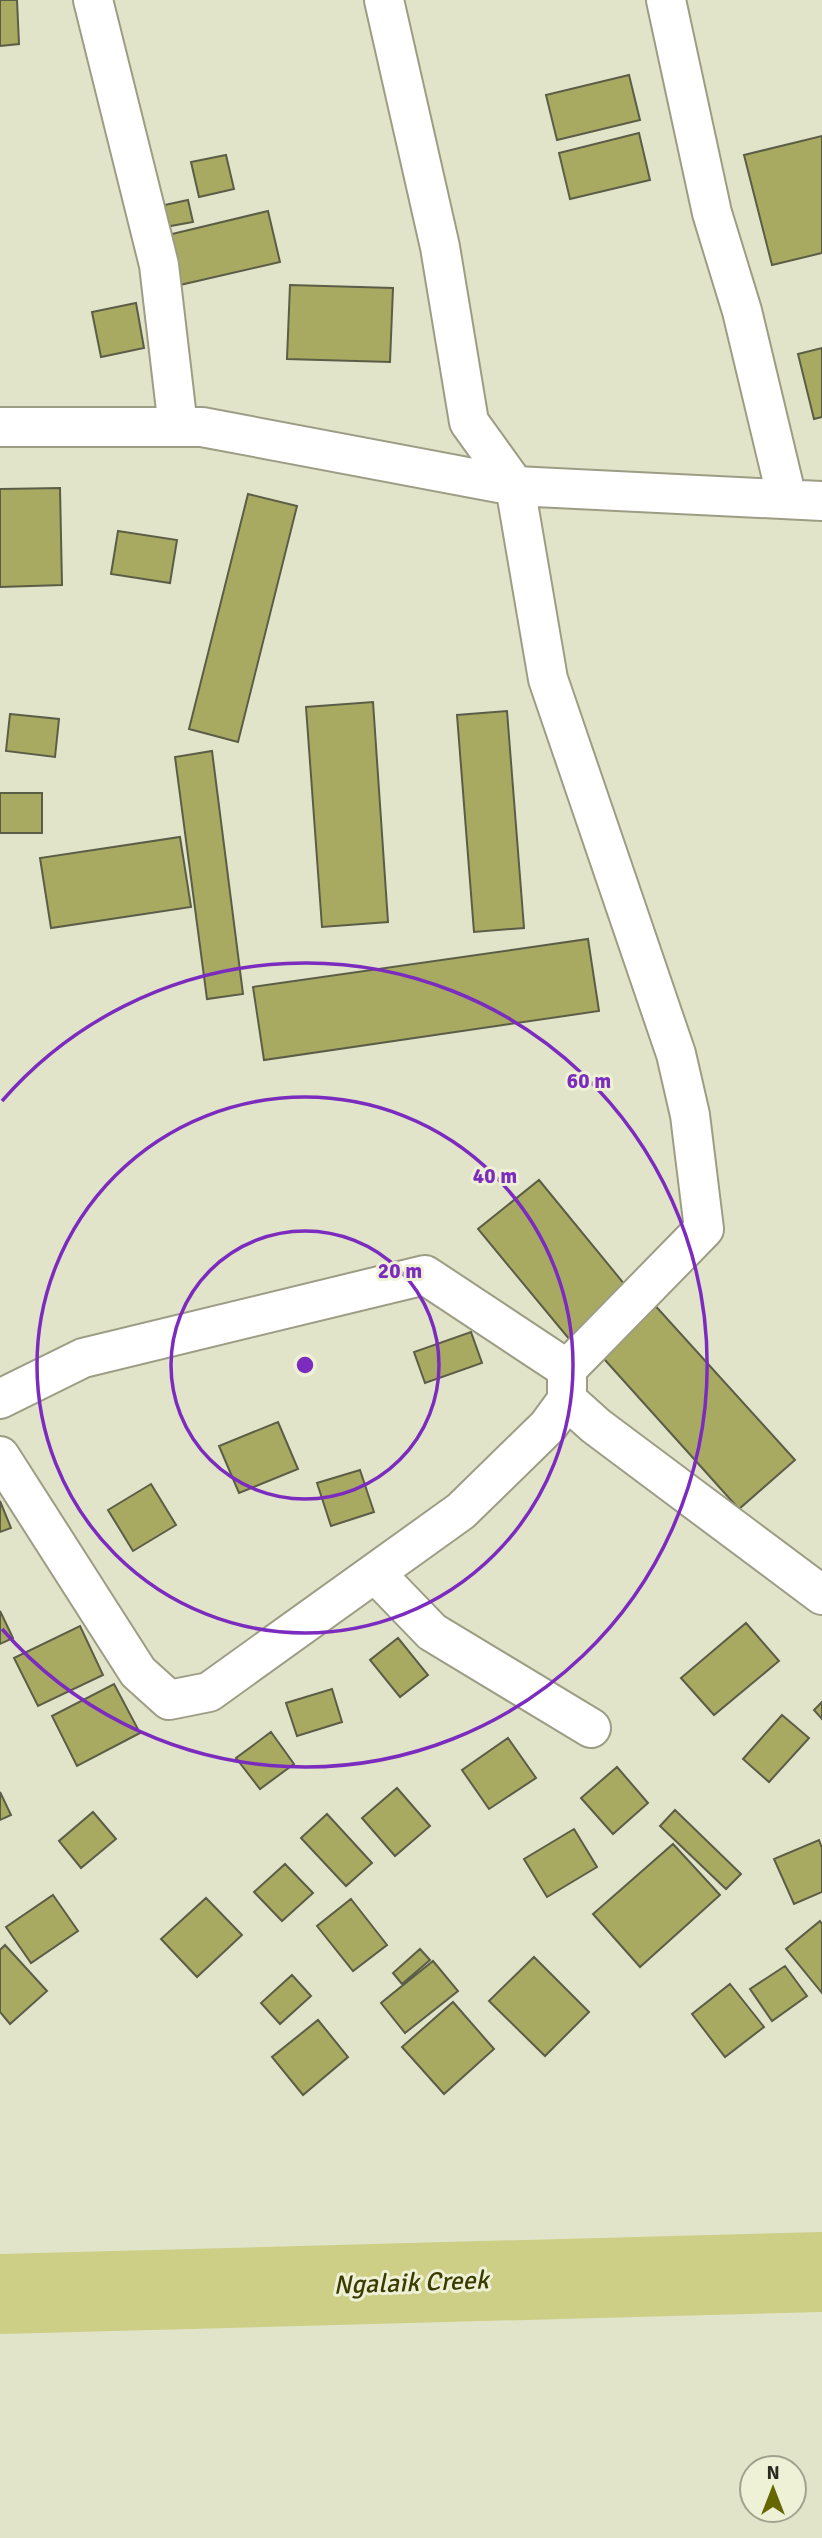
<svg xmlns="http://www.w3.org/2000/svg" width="822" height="2538" font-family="Signika,sans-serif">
  <rect width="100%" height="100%" fill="#e2e4c9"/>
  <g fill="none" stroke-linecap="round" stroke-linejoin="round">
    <path stroke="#cccf85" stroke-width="80" d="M 0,2294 L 822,2272"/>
  </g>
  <path fill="#a8aa62" stroke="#5c5d47" stroke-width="2" d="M 0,0 L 17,0 L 19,44 L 0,46 Z
    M 629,75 L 640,120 L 557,140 L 546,95 Z
    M 639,133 L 650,180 L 570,199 L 559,153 Z
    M 822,136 L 822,253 L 772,265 L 744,155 Z
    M 226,155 L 234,189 L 199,197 L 191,162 Z
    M 188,200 L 193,222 L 165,227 L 160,206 Z
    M 268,211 L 280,262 L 180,285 L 168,235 Z
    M 290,285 L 393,288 L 390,362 L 287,359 Z
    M 136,303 L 144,348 L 101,357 L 92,312 Z
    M 822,348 L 822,417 L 814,419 L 798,354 Z
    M 60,488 L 62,585 L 0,587 L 0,489 Z
    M 248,494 L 297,506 L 238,742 L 189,729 Z
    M 118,531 L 177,540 L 170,583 L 111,574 Z
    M 373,702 L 388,922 L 322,927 L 306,707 Z
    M 507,711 L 524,928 L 474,932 L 457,715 Z
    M 10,714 L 59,719 L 55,757 L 6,751 Z
    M 212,751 L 243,994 L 207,999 L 175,757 Z
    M 0,793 L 42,793 L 42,833 L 0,833 Z
    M 180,837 L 191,907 L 51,928 L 40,858 Z
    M 588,939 L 599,1011 L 264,1060 L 253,987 Z
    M 539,1180 L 630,1291 L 570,1340 L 478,1229 Z
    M 651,1301 L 795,1460 L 739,1509 L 596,1350 Z
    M 471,1332 L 482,1363 L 425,1383 L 414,1352 Z
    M 278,1422 L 298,1469 L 239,1493 L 219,1446 Z
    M 360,1470 L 374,1512 L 331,1526 L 317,1483 Z
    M 151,1484 L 176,1525 L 133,1551 L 108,1510 Z
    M 0,1501 L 11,1528 L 0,1532 Z
    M 0,1611 L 13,1638 L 0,1644 Z
    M 746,1623 L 779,1661 L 714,1715 L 681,1678 Z
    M 80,1626 L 103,1675 L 38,1706 L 14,1658 Z
    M 398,1638 L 428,1675 L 400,1697 L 370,1660 Z
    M 114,1684 L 140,1733 L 77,1766 L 52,1716 Z
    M 332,1689 L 342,1722 L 297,1736 L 286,1703 Z
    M 822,1702 L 822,1719 L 814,1710 Z
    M 782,1715 L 809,1738 L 769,1782 L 743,1759 Z
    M 271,1732 L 294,1764 L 260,1789 L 236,1758 Z
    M 508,1738 L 536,1778 L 489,1809 L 462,1770 Z
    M 617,1767 L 648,1803 L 613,1834 L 581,1798 Z
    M 397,1788 L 430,1826 L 395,1856 L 362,1818 Z
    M 0,1792 L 11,1815 L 0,1820 Z
    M 675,1810 L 741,1874 L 726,1889 L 660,1826 Z
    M 93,1812 L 116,1839 L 81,1868 L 59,1841 Z
    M 327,1814 L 372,1863 L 346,1886 L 301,1838 Z
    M 574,1829 L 597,1867 L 547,1897 L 524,1859 Z
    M 819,1840 L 822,1848 L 822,1892 L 794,1904 L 774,1859 Z
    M 673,1844 L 720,1895 L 640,1967 L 593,1914 Z
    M 285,1864 L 313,1893 L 282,1921 L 254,1892 Z
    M 53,1895 L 78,1931 L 31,1963 L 6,1927 Z
    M 206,1898 L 242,1935 L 197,1977 L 161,1939 Z
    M 351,1899 L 387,1945 L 353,1971 L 317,1926 Z
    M 820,1921 L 822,1924 L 822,1993 L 786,1949 Z
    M 5,1945 L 47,1991 L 10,2024 L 0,2012 L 0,1950 Z
    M 420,1949 L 430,1960 L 402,1984 L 393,1973 Z
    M 534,1957 L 589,2012 L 545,2056 L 489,2001 Z
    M 433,1961 L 458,1991 L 405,2033 L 381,2003 Z
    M 785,1966 L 807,1996 L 772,2021 L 750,1989 Z
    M 292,1975 L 311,1996 L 280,2024 L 261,2003 Z
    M 730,1984 L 764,2027 L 725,2057 L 692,2014 Z
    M 453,2002 L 494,2049 L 444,2094 L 402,2047 Z
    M 318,2020 L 348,2057 L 303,2095 L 272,2057 Z"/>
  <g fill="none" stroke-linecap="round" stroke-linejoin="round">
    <g stroke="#9c9d84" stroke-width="42">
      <path id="minor" d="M 93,0 L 159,265 L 178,427
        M 666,0 L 712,213 L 742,311 L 787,499
        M 0,427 L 202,427 L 515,486 L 822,501
        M 0,1399 L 83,1358 L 425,1275 L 567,1369
        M 567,1400 L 596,1426 L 822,1595
        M 0,1456 L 138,1672 L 169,1700 L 209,1692 L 461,1511 L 548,1426 L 567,1400 L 567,1369 L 704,1229 L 690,1115 L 676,1054 L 548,679 L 515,486 L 469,422 L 440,247 L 384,0
        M 375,1573 L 432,1632 L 591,1728"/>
    </g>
    <use href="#minor" stroke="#fff" stroke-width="38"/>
  </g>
  <g fill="none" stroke="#7b2cbf" stroke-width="3.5">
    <circle cx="305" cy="1365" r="134"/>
    <circle cx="305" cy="1365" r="268"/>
    <path d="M2 1101A402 402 0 1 1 2 1629"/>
  </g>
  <g text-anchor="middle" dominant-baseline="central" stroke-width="6" stroke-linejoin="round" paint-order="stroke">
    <g font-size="26" font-style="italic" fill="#3b3c00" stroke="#eff1d6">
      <text transform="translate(411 2283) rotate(-2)">Ngalaik Creek</text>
    </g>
  </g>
  <circle cx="305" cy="1365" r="10" fill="#7b2cbf" stroke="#eff1d6" stroke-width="3.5"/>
  <g font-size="21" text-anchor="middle" font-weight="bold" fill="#7b2cbf" stroke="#eff1d6" stroke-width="6" stroke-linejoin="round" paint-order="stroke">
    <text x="589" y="1088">60 m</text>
    <text x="495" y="1183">40 m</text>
    <text x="400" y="1278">20 m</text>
  </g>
  <g transform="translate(773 2489)"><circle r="33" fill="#eff1d6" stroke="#a0a28e" stroke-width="2"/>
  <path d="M0-5L12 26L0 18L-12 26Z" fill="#666702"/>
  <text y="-10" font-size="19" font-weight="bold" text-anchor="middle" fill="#2a2b21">N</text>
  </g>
</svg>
